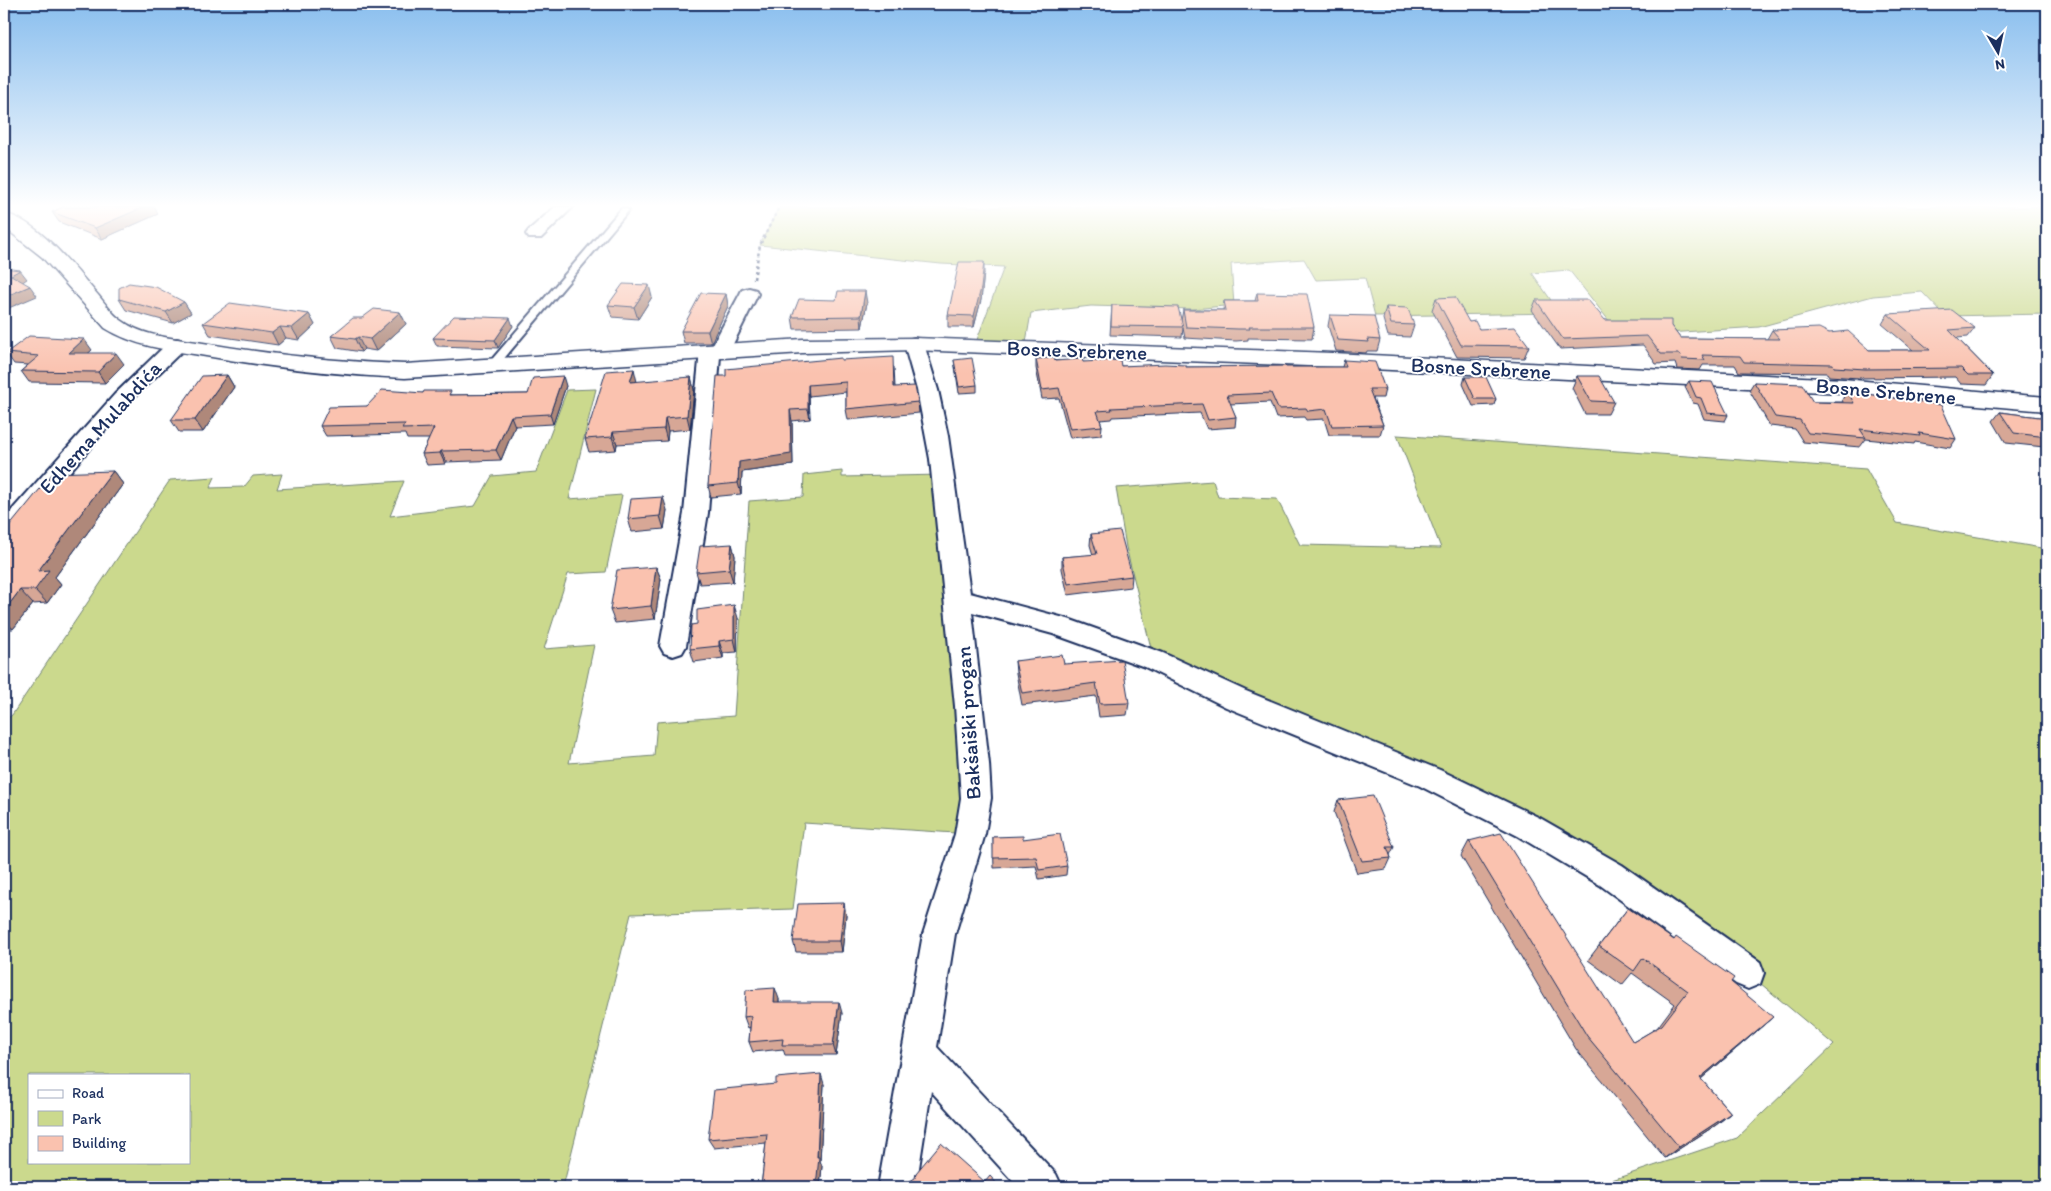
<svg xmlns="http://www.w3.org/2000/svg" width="2051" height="1191" font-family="Itim,sans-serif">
  <rect width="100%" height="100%" fill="#fff"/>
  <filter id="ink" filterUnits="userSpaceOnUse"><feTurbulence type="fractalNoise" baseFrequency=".02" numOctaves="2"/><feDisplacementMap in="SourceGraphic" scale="10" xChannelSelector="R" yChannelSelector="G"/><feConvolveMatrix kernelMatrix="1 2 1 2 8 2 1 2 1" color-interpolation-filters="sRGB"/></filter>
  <g filter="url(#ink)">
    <path fill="#cbd98d" stroke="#738476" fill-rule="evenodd" d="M 779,207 L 2047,207 L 2047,314 L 1945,316 L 1922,292 L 1873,296 L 1759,327 L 1621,336 L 1569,270 L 1532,273 L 1560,313 L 1375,316 L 1365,278 L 1316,280 L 1304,259 L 1231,264 L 1234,305 L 1193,309 L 1091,306 L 1031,313 L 1025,348 L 975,345 L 1004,267 L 941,264 L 760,245 Z
      M 596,389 L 569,499 L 622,495 L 606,572 L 568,574 L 544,649 L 594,645 L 569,763 L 654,756 L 657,722 L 734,716 L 749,501 L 803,497 L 804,475 L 842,471 L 842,477 L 943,475 L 970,834 L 804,823 L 793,909 L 631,914 L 563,1187 L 4,1187 L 4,721 L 12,715 L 170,480 L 215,477 L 210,488 L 244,487 L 253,476 L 282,474 L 277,489 L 404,481 L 390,516 L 475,506 L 492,476 L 536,472 L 567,390 ZM 29,1075 L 189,1075 L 189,1162 L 29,1162 Z
      M 1397,435 L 1866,469 L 1897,523 L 2047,549 L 2047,1187 L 1591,1187 L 1737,1138 L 1834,1045 L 1748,973 L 1611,875 L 1154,660 L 1126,547 L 1116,488 L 1213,481 L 1218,497 L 1277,499 L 1300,545 L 1441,548 Z"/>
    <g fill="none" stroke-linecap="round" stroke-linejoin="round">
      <g stroke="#1b2f5e" stroke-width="4">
        <path id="service" d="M 622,208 L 629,210 L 496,368 L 488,368 L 488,364 Z"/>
      </g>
      <g stroke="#1b2f5e" stroke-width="4">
        <path id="minor" d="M 555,207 L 573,207 L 541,238 L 529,238 L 526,234 L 529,230 Z
          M 749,288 L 756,290 L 758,294 L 730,350 L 727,354 L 720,356 L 708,513 L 686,646 L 682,653 L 673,656 L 664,653 L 660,646 L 684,513 L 700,351 L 703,347 L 712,346 L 740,294 L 742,290 Z
          M 914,338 L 921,340 L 924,344 L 938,390 L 948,436 L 970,593 L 1068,619 L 1163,653 L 1246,691 L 1440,770 L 1540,818 L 1622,865 L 1760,962 L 1764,973 L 1760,984 L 1748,989 L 1736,984 L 1600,885 L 1518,836 L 1420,786 L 1226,707 L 1145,667 L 1053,634 L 972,612 L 989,764 L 991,798 L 985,834 L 955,934 L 937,1047 L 1056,1174 L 1062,1187 L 1018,1187 L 931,1091 L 916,1187 L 878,1187 L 923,934 L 955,834 L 961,798 L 955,706 L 930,459 L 917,390 L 904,344 L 907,340 Z
          M 177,339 L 184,341 L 187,345 L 184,349 L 129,402 L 12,540 L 4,542 L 4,519 L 115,394 L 170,341 Z"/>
      </g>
      <g stroke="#1b2f5e" stroke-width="3">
        <path id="tertiary" d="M 4,213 C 40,222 74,268 98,295 C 105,303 112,314 121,320 C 142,336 171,338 197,342 C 266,354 335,362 405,364 L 803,339 L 914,338 L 1333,353 L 1843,379 L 2047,397 L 2047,411 L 1843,393 L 1333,367 L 914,350 L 803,353 L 405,378 C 336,375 267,367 200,355 C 166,350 134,346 105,328 L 42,257 L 4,227 Z"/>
      </g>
      <path stroke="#1b2f5e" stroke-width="2.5" stroke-dasharray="3 3" stroke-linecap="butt" d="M 754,279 L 760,245 L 779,207"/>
      <use href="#service" fill="#fff" fill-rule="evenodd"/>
      <use href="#minor" fill="#fff" fill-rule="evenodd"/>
      <use href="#tertiary" fill="#fff" fill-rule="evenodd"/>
    </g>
    <path fill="#d7a796" stroke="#1b2f5e" d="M 63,207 L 155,207 L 158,214 L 102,239 L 59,222 L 52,212 Z
      M 984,273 L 981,300 L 974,327 L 948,327 L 948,315 Z
      M 1257,293 L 1314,327 L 1312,339 L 1248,338 L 1248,340 L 1236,341 L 1185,338 L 1183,328 L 1182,337 L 1110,335 L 1112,305 L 1181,321 L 1183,310 L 1223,310 L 1224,301 L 1255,301 Z
      M 726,294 L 728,306 L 711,343 L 684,343 L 681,331 Z
      M 652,297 L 638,319 L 612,317 L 608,305 Z
      M 1436,298 L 1479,329 L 1529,346 L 1524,358 L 1457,357 L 1432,310 Z
      M 119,299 L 184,302 L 191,313 L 173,323 L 126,310 Z
      M 1536,300 L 1605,320 L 1671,326 L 1680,338 L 1767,339 L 1772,330 L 1829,333 L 1869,350 L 1913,350 L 1882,324 L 1888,314 L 1975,328 L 1968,337 L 1957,338 L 1993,375 L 1986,385 L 1961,384 L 1955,377 L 1859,378 L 1829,376 L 1827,373 L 1739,372 L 1735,365 L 1703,365 L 1700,370 L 1677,369 L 1675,363 L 1656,364 L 1643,345 L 1560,349 L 1532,310 Z
      M 867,303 L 862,328 L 794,329 L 792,317 Z
      M 1386,307 L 1414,325 L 1410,337 L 1388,336 L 1383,319 Z
      M 400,312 L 406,324 L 376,351 L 364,349 L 361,352 L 337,348 L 331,336 L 362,318 Z
      M 309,314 L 315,325 L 299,340 L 286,338 L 278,345 L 210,335 L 203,323 Z
      M 1330,315 L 1380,340 L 1377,351 L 1367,351 L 1366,353 L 1336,351 L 1328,326 Z
      M 513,326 L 498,348 L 437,346 L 433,338 Z
      M 92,350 L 88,353 L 124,364 L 105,383 L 29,382 L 21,371 L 28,365 L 14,364 L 6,353 Z
      M 1036,359 L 1083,362 L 1121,366 L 1186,367 L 1342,367 L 1344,360 L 1385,389 L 1383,398 L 1373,398 L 1383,425 L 1380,435 L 1329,435 L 1324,419 L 1306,420 L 1304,417 L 1276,418 L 1270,402 L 1230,404 L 1236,417 L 1235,427 L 1207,429 L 1200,413 L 1112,417 L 1111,419 L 1100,420 L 1102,426 L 1101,435 L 1070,438 L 1059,398 L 1042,399 L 1036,368 Z
      M 841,360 L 894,367 L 895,387 L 918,402 L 919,413 L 848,420 L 846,409 L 846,392 L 809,396 L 810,419 L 792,421 L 793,465 L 742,472 L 741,494 L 711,497 L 708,486 L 726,376 Z
      M 954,360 L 977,385 L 977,392 L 959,393 Z
      M 227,375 L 234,387 L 203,432 L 179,432 L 171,420 Z
      M 1577,376 L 1614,402 L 1608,414 L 1585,414 L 1572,388 Z
      M 691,377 L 694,390 L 690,429 L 668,431 L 667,441 L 617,444 L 616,450 L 589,452 L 585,439 Z
      M 1465,377 L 1496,399 L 1494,405 L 1473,406 L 1463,384 Z
      M 1689,381 L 1728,415 L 1725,421 L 1704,419 L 1698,404 L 1693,403 L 1685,387 Z
      M 1754,382 L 1813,402 L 1843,402 L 1842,400 L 1847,391 L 1956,439 L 1950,448 L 1915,442 L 1914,444 L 1866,439 L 1860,447 L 1803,442 L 1795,429 L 1770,426 L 1749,390 Z
      M 566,386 L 553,424 L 515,426 L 501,460 L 446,462 L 445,464 L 427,465 L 422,454 L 429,439 L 407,439 L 405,434 L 326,436 L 320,426 L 367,406 L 423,393 L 453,395 L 528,394 Z
      M 2000,412 L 2047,418 L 2047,452 L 2044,447 L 2006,443 L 1993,421 Z
      M 113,471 L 123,484 L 55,577 L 61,584 L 47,603 L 33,604 L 13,629 L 7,629 L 4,634 L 4,533 Z
      M 667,510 L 664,529 L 632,532 L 628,519 Z
      M 1091,534 L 1132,576 L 1131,587 L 1068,595 L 1062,569 L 1062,557 L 1093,555 L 1090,545 Z
      M 732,544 L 735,556 L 733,582 L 700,584 L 696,572 Z
      M 656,567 L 661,579 L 655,619 L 615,623 L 610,610 Z
      M 738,618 L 737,652 L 723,653 L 723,658 L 694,662 L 690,649 Z
      M 1015,661 L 1064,664 L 1129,703 L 1127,715 L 1099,717 L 1096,696 L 1022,705 L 1016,673 Z
      M 1338,800 L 1394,847 L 1390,855 L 1391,858 L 1386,869 L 1357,873 L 1334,812 Z
      M 993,837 L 1023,839 L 1067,866 L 1066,875 L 1039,879 L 1036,866 L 994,868 Z
      M 1469,841 L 1633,1042 L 1657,1028 L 1675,1004 L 1632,973 L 1622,985 L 1588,960 L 1628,908 L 1731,982 L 1758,1030 L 1701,1079 L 1731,1113 L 1716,1125 L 1665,1158 L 1576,1049 L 1461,856 Z
      M 846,915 L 842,952 L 796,952 L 793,941 Z
      M 779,999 L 779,1002 L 842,1013 L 836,1055 L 785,1055 L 783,1049 L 753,1052 L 749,1042 L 750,1027 L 748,1028 L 744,1017 Z
      M 824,1084 L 820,1161 L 822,1166 L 820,1187 L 761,1187 L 766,1143 L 714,1148 L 708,1139 Z
      M 910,1181 L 985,1182 L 1000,1187 L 911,1187 Z"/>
    <path fill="#af887a" stroke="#1b2f5e" d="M 144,207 L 155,207 L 158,214 L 102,239 L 95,228 Z
      M 984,262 L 984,273 L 981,300 L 974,327 L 974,316 Z
      M 20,270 L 27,279 L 18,285 L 11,275 Z
      M 649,285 L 652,297 L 638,319 L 634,307 Z
      M 30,286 L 37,296 L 4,310 L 4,297 Z
      M 865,291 L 867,303 L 862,328 L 861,316 Z
      M 726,294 L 728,306 L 711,343 L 708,331 Z
      M 184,302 L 191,313 L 173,323 L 166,312 Z
      M 400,312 L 406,324 L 376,351 L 370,339 Z
      M 309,314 L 315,325 L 299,340 L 292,328 Z
      M 510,318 L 513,326 L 498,348 L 495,340 Z
      M 280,327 L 286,338 L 278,345 L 272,333 Z
      M 358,337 L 364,349 L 361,352 L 355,339 Z
      M 84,339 L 92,350 L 77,363 L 69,353 Z
      M 116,353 L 124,364 L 105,383 L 98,372 Z
      M 634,369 L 637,382 L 630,382 Z
      M 227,375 L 234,387 L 203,432 L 195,420 Z
      M 563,376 L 566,386 L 553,424 L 550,414 Z
      M 691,377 L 694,390 L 690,429 L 687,416 Z
      M 808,385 L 809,396 L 810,419 L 808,409 Z
      M 790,410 L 792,421 L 793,465 L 742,472 L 741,494 L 738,483 L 739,462 Z
      M 511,416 L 515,426 L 501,460 L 496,450 Z
      M 665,418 L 668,431 L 667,441 L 664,429 Z
      M 613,432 L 617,444 L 616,450 L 612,437 Z
      M 441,451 L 446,462 L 445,464 L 440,453 Z
      M 113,471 L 123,484 L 55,577 L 61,584 L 47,603 L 35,590 L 38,571 Z
      M 663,497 L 667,510 L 664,529 L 660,516 Z
      M 732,544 L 735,556 L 733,582 L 729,569 Z
      M 656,567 L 661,579 L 655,619 L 651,606 Z
      M 20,590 L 33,604 L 13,629 L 4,619 L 4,611 Z
      M 734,605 L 738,618 L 737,652 L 734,639 Z
      M 4,626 L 7,629 L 4,634 Z
      M 719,641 L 723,653 L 723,658 L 719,646 Z
      M 844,903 L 846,915 L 842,952 L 840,941 Z
      M 775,988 L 779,999 L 778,1013 L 774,1002 Z
      M 839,1002 L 842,1013 L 836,1055 L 833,1045 Z
      M 1773,1017 L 1758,1030 L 1687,1091 L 1700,1078 Z
      M 821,1074 L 824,1084 L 820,1161 L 822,1166 L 820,1187 L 816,1187 Z
      M 1731,1113 L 1716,1125 L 1665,1158 L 1679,1147 Z"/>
    <path fill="#fac2af" stroke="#1b2f5e" d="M 63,207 L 144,207 L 95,228 L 52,212 Z
      M 959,262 L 984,262 L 981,288 L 974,316 L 948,315 Z
      M 4,268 L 20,270 L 11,275 L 30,286 L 4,297 Z
      M 129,283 L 156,287 L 184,302 L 166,312 L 119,299 L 119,288 Z
      M 623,284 L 649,285 L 634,307 L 608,305 Z
      M 838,291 L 865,291 L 861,316 L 792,317 L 799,299 L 836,300 Z
      M 701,293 L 726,294 L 708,331 L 681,331 Z
      M 1257,293 L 1307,294 L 1314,327 L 1249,327 L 1250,329 L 1238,329 L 1186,327 L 1183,310 L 1226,310 L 1224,301 L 1258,301 Z
      M 1455,297 L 1469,322 L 1475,321 L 1479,329 L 1515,327 L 1529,346 L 1461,345 L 1436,298 Z
      M 1536,300 L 1588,300 L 1605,320 L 1671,320 L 1671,326 L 1680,338 L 1780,339 L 1772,330 L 1819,328 L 1829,333 L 1848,331 L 1869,350 L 1930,350 L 1888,314 L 1952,310 L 1975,328 L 1949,330 L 1993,375 L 1968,375 L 1961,368 L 1865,369 L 1834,367 L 1833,364 L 1744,362 L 1740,356 L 1702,355 L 1705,360 L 1682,359 L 1679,354 L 1661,354 L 1647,336 L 1563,339 Z
      M 230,303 L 309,314 L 292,328 L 280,327 L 272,333 L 203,323 Z
      M 1112,305 L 1178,307 L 1183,327 L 1111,326 Z
      M 1386,307 L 1408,308 L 1414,325 L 1391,324 Z
      M 374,309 L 400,312 L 370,339 L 358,337 L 355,339 L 331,336 L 353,318 L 362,318 Z
      M 1330,315 L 1374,316 L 1380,340 L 1368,339 L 1369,342 L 1338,340 Z
      M 454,316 L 510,318 L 495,340 L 433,338 Z
      M 29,336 L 84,339 L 69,353 L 116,353 L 98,372 L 21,371 L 39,356 L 6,353 Z
      M 893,357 L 894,387 L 915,386 L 918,402 L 846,409 L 846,382 L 808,385 L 808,409 L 790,410 L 791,454 L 739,462 L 738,483 L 708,486 L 717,376 L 726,376 L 726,369 L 841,358 L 841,360 Z
      M 972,358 L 977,385 L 959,387 L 954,360 Z
      M 1054,358 L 1055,361 L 1082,359 L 1083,362 L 1120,360 L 1121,366 L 1165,364 L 1186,365 L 1186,367 L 1285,366 L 1286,367 L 1346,367 L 1344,360 L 1375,362 L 1385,389 L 1369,389 L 1383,425 L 1332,426 L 1326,409 L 1308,411 L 1306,408 L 1278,409 L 1271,393 L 1227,395 L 1236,417 L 1208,420 L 1202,404 L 1111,408 L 1112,410 L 1097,411 L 1102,426 L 1070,429 L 1059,388 L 1042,390 L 1036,359 Z
      M 634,369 L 630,382 L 691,377 L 687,416 L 665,418 L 664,429 L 613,432 L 612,437 L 585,439 L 606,371 Z
      M 227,375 L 195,420 L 171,420 L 202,376 Z
      M 563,376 L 550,414 L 511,416 L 496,450 L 441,451 L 440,453 L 422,454 L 434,428 L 402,429 L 405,424 L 320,426 L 329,407 L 367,406 L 382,390 L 423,393 L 424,391 L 451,391 L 449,395 L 528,394 L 533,378 Z
      M 1577,376 L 1599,376 L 1614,402 L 1591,401 Z
      M 1465,377 L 1486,377 L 1496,399 L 1475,399 Z
      M 1689,381 L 1712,382 L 1728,415 L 1707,413 L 1701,398 L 1696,397 Z
      M 1754,382 L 1802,384 L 1813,402 L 1854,403 L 1847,391 L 1941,405 L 1956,439 L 1919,433 L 1920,436 L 1860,429 L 1866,438 L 1808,433 L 1800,420 L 1775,417 Z
      M 2000,412 L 2047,418 L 2047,437 L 2014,433 Z
      M 113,471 L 38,571 L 49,570 L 35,590 L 20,590 L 4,611 L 4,533 L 53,473 Z
      M 663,497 L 660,516 L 628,519 L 631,499 Z
      M 1120,531 L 1132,576 L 1068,584 L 1062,557 L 1097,554 L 1091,534 Z
      M 732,544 L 729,569 L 696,572 L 700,546 Z
      M 656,567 L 651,606 L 610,610 L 617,570 Z
      M 734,605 L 734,639 L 719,641 L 719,646 L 690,649 L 691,625 L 697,624 L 697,610 Z
      M 1062,655 L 1064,664 L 1122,660 L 1129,703 L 1100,704 L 1096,683 L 1022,693 L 1015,661 Z
      M 1373,796 L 1394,847 L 1387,847 L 1391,858 L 1362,861 L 1338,800 Z
      M 1501,833 L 1633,1042 L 1662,1025 L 1688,991 L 1643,958 L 1634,971 L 1599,946 L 1628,908 L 1674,940 L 1676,937 L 1734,978 L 1731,982 L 1773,1017 L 1700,1078 L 1731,1113 L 1679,1147 L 1587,1036 L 1469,841 Z
      M 1060,834 L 1067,866 L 1039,870 L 1036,857 L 993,858 L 993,837 L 1023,836 L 1023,839 Z
      M 844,903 L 840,941 L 793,941 L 798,904 Z
      M 775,988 L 774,1002 L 839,1002 L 833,1045 L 782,1045 L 783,1039 L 749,1042 L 751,1016 L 744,1017 L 746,990 Z
      M 821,1074 L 817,1157 L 819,1157 L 816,1187 L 761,1187 L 767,1134 L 708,1139 L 714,1090 L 776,1084 L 776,1078 Z
      M 941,1143 L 985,1182 L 990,1176 L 1000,1187 L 916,1187 L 910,1181 L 915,1178 L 916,1173 Z"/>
  </g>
  <linearGradient id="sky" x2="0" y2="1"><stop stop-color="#89beee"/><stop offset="0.55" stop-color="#fff"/><stop offset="1" stop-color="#fff" stop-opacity="0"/></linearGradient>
  <rect width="2051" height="374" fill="url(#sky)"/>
  <g text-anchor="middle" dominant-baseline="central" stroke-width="4" stroke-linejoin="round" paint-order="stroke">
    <g font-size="21" fill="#1b2f5e" stroke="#fff">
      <text transform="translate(1077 350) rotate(2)">Bosne Srebrene</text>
      <text transform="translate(1481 368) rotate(3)">Bosne Srebrene</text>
      <text transform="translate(1886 391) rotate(5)">Bosne Srebrene</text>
      <text transform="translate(100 427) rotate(-48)">Edhema Mulabdića</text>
      <text transform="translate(968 723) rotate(-94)">Bakšaiški progan</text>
    </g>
  </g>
  <rect width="2051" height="1191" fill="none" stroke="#fff" stroke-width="20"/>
  <rect x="10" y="10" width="2031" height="1171" fill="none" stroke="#1b2f5e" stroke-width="2" filter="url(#ink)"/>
  <rect x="28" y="1074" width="162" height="90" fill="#ffffff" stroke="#a4acbf"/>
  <rect x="38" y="1090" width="25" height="8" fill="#ffffff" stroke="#a4acbf"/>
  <text x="72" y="1098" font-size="15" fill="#1b2f5e">Road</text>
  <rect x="38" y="1111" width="25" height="15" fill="#cbd98d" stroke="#a4acbf"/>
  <text x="72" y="1124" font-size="15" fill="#1b2f5e">Park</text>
  <rect x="38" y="1136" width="25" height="15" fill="#fac2af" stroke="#a4acbf"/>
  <text x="72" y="1148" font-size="15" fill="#1b2f5e">Building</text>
  <g transform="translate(1998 52) rotate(171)" stroke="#ffffff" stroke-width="4" paint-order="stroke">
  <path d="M0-4L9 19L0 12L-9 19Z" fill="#1b2f5e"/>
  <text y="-8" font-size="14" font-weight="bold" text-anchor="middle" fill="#1b2f5e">N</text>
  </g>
</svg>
